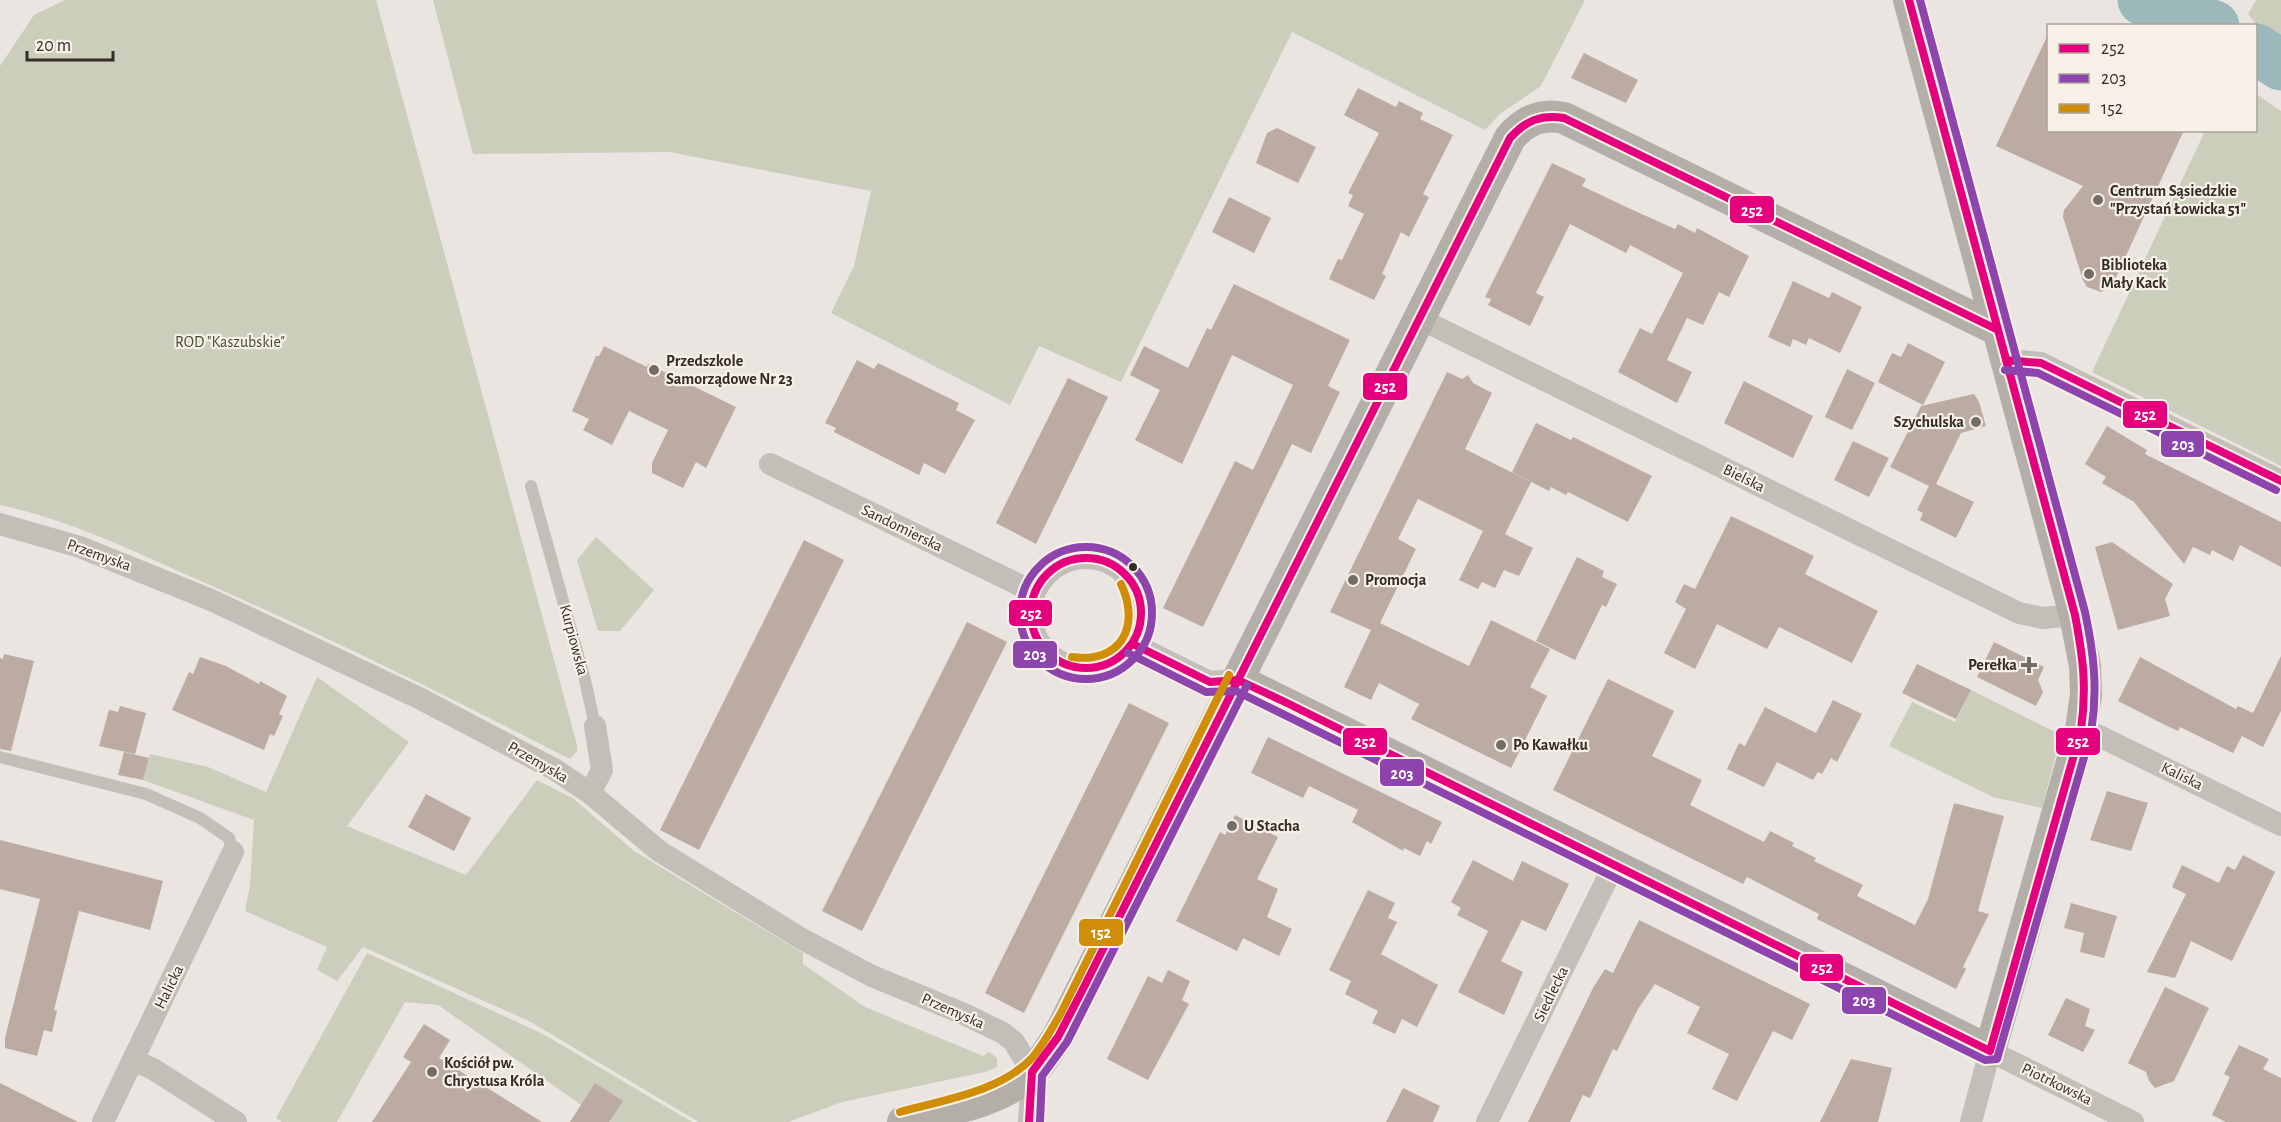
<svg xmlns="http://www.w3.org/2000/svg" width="2281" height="1122" font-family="'Alegreya Sans',sans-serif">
  <rect width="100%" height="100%" fill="#eae5e0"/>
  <path fill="#cacebb" d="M 65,0 L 376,0 L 577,745 L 577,751 L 570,759 C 449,697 328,637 203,582 C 137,553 71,520 0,505 L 0,66 L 34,15 Z
    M 433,0 L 1585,0 L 1541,86 L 1500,114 L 1485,130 L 1292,32 L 1121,382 L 1039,346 L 1010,405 L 831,313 L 854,266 L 871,191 L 669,152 L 473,154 Z
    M 2256,0 L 2281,0 L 2281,44 L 2257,25 L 2248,14 Z
    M 2256,94 L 2281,111 L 2281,466 L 2092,372 L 2205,131 L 2256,130 Z
    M 596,537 L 654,590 L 620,631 L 598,631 L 577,560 Z
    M 317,677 L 409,742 L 347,826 L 466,875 L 537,780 L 574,799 L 634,851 L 803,953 L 803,964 L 865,1007 L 983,1056 L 989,1052 L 997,1058 L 997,1067 L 985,1072 L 842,1102 L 788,1122 L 699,1122 L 529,1021 L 363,947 L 337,981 L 317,970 L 327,947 L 245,911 L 250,885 L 254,820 L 143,780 L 150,754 L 208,767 L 266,792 Z
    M 1971,690 L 2061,735 L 2042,808 L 1993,797 L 1889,746 L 1912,702 L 1955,722 Z
    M 367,953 L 543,1034 L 692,1122 L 606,1122 L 438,1005 L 405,1002 L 337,1122 L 282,1122 L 276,1118 Z"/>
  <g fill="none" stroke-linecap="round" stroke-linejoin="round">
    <path stroke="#9db8ba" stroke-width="51" d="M 2143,0 L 2214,26
      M 2256,49 L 2281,65"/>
  </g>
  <path fill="#bcaba3" d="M 2049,32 L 2049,130 L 2184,130 L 2112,286 L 2101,292 L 2087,287 L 2083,280 L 2063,217 L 2064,210 L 2083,186 L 1996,146 Z
    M 1584,53 L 1638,80 L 1626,103 L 1571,78 Z
    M 1358,88 L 1396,107 L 1399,101 L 1423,113 L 1420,119 L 1453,135 L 1423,194 L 1429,197 L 1409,237 L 1401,232 L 1382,274 L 1386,276 L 1374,300 L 1329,279 L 1338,259 L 1342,260 L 1364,214 L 1348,206 L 1353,195 L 1348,193 L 1379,133 L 1344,115 Z
    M 1277,128 L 1316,147 L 1298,183 L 1256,163 L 1267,133 Z
    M 1552,163 L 1586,179 L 1582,186 L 1624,206 L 1675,229 L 1678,224 L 1695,233 L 1697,228 L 1749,256 L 1729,297 L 1719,292 L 1703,325 L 1687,318 L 1667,360 L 1692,372 L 1677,403 L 1618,372 L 1640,328 L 1652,334 L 1683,273 L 1630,245 L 1626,253 L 1570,224 L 1536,293 L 1544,297 L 1530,326 L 1488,305 L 1491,299 L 1485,297 Z
    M 1229,197 L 1271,218 L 1254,253 L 1212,232 Z
    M 1793,281 L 1829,298 L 1832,292 L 1862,307 L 1840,353 L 1809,338 L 1806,345 L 1793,339 L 1790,347 L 1768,337 Z
    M 1234,284 L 1350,340 L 1328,386 L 1340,392 L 1311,453 L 1292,444 L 1203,627 L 1163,608 L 1235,461 L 1253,470 L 1293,385 L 1232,355 L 1182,464 L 1135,440 L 1160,390 L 1130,375 L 1144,346 L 1188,368 L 1207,328 L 1211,330 Z
    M 1908,343 L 1945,362 L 1923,405 L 1878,382 L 1892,353 L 1901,357 Z
    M 604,346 L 647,367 L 648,364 L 736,407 L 706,468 L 696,462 L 683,488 L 652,473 L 652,463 L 668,430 L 629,411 L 612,445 L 583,430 L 589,419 L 572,411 L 596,356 L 599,356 Z
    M 857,360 L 874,369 L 878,363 L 959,403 L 956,410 L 975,420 L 945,474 L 924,463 L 919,475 L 834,432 L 836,428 L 825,423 Z
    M 1847,369 L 1875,383 L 1852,430 L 1825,417 Z
    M 1447,372 L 1462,379 L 1468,375 L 1473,383 L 1492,393 L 1465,449 L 1531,482 L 1505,534 L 1533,548 L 1519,576 L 1504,570 L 1495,588 L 1482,582 L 1478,589 L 1459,580 L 1483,531 L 1418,499 L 1398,539 L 1416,549 L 1380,623 L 1469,666 L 1491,620 L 1550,649 L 1530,687 L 1547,696 L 1511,768 L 1411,719 L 1419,704 L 1379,683 L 1371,700 L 1344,687 L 1371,630 L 1330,612 Z
    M 1068,378 L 1108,397 L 1036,544 L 996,523 Z
    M 1744,381 L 1813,416 L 1793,458 L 1724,423 Z
    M 1974,394 L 1979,402 L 1986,426 L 1961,433 L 1936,484 L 1974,502 L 1956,538 L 1920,520 L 1923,513 L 1917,510 L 1929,486 L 1890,467 L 1921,406 Z
    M 1536,423 L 1571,440 L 1573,437 L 1652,476 L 1628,522 L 1568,492 L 1566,495 L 1551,487 L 1549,491 L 1512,472 Z
    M 2107,426 L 2147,450 L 2145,454 L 2281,522 L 2281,567 L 2240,545 L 2233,561 L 2212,550 L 2210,555 L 2193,547 L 2184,564 L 2134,502 L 2102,483 L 2106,477 L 2085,464 Z
    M 1853,441 L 1889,458 L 1869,497 L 1834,480 Z
    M 1731,516 L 1814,556 L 1805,574 L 1878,611 L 1852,663 L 1779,627 L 1767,649 L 1717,624 L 1695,669 L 1664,653 L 1686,609 L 1675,602 L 1684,584 L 1695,589 Z
    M 804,540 L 844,560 L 699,850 L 660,830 Z
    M 2112,542 L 2173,584 L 2165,599 L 2170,616 L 2118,630 L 2095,547 Z
    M 1577,557 L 1604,571 L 1602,577 L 1617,584 L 1606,607 L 1602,605 L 1575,660 L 1536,641 Z
    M 967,622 L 1007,642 L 862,931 L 822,911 Z
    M 1994,642 L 2044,667 L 2038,680 L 2043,692 L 2036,706 L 1977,677 Z
    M 4,654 L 34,661 L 11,751 L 0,749 L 0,658 L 3,659 Z
    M 2281,656 L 2281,711 L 2263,747 L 2242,736 L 2233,753 L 2180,727 L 2178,731 L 2167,726 L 2118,701 L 2140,657 L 2236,709 L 2238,706 L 2253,713 Z
    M 200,657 L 226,666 L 259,684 L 260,681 L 287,696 L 279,714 L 283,716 L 274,736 L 270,734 L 264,750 L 172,710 L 189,672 L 193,674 Z
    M 1917,664 L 1971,690 L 1956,719 L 1902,693 Z
    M 1608,679 L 1674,711 L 1652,756 L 1702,780 L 1690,805 L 1764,842 L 1770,831 L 1794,843 L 1792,846 L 1816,858 L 1814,861 L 1863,885 L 1857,896 L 1915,925 L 1928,899 L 1954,803 L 2004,816 L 1978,911 L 1989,914 L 1963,967 L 1966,969 L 1956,989 L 1817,919 L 1819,914 L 1747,877 L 1743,884 L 1553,790 Z
    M 1833,700 L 1862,714 L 1837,762 L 1831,758 L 1822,774 L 1818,772 L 1813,780 L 1777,762 L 1764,787 L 1727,769 L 1739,743 L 1745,746 L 1765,707 L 1816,733 Z
    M 1129,703 L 1169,723 L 1024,1013 L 985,993 Z
    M 120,706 L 146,713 L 135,754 L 99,746 L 109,710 L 118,712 Z
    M 1268,737 L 1442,822 L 1431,844 L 1427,841 L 1420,856 L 1404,848 L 1403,851 L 1352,822 L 1358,810 L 1309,786 L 1303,798 L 1251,773 Z
    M 124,752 L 149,758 L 143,780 L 118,775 Z
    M 2107,791 L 2148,803 L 2131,851 L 2090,840 Z
    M 426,794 L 471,818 L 454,851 L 408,827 Z
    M 1235,815 L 1278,837 L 1257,879 L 1278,889 L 1267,917 L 1292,929 L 1279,956 L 1243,938 L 1237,951 L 1176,921 L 1220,832 L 1225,835 Z
    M 0,840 L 163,881 L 150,930 L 79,911 L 54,1010 L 57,1011 L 52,1032 L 44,1030 L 37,1056 L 5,1048 L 5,1038 L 40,899 L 0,889 Z
    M 2243,855 L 2275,872 L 2232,961 L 2191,941 L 2175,978 L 2147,972 L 2186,894 L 2172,887 L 2182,865 L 2219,883 L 2227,866 L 2235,870 Z
    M 1473,860 L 1513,881 L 1522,861 L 1569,884 L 1546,931 L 1522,920 L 1501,961 L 1523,972 L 1504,1015 L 1458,992 L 1488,931 L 1457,915 L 1461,908 L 1451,902 Z
    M 1368,890 L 1395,903 L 1388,918 L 1397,922 L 1381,954 L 1438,985 L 1417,1027 L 1402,1019 L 1395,1034 L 1372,1023 L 1378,1011 L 1345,994 L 1351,981 L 1329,970 Z
    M 2071,903 L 2117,916 L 2104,958 L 2080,952 L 2084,933 L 2064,928 Z
    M 1639,920 L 1810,1004 L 1792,1040 L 1773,1031 L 1737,1101 L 1712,1089 L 1729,1054 L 1687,1033 L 1700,1007 L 1655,984 L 1638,1009 L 1617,1051 L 1613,1049 L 1590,1098 L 1583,1095 L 1570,1122 L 1528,1122 L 1593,988 L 1605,969 L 1613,973 Z
    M 1168,970 L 1190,981 L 1182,1000 L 1189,1004 L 1148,1080 L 1107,1059 L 1148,976 L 1162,983 Z
    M 2165,987 L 2209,1008 L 2174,1081 L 2155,1088 L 2149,1081 L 2146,1072 L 2128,1063 Z
    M 2066,998 L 2090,1009 L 2085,1026 L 2095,1030 L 2083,1052 L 2048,1035 Z
    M 424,1024 L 450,1040 L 439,1058 L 542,1122 L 372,1122 L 411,1062 L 403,1057 Z
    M 2239,1045 L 2269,1059 L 2263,1069 L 2281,1078 L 2281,1122 L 2226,1122 L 2212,1115 L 2230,1077 L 2224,1074 Z
    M 1851,1059 L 1892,1068 L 1878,1122 L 1820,1122 Z
    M 0,1083 L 78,1122 L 0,1122 Z
    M 595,1083 L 623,1101 L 609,1122 L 570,1122 Z
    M 1403,1088 L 1440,1106 L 1433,1122 L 1386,1122 Z"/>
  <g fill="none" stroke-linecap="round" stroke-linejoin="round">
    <path stroke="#c3beb8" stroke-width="12" d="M 531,486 L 585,680 L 595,726
      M 0,757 L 146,794 L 200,818 L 229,838 L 233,852"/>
    <path stroke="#c3beb8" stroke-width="22" d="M 1418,318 L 2019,613 L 2043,618 L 2075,615
      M 2006,360 L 2041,363 L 2281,481
      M 770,464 L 1034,592
      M 0,524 L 80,547 L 211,600 L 419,698 L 554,769 L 590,793 L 659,851 L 802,939 L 872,976 L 964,1014 L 1003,1033 L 1014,1042 L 1032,1072 L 1029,1122
      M1031 613a55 55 0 1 1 110 0a55 55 0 1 1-110 0Z
      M 1133,644 L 1210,682 L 1238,680
      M 2081,730 L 2099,736 L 2281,825
      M 590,793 L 602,770 L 595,726
      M 133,1060 L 153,1069 L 236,1122
      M 103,1122 L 233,852
      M 1487,1122 L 1613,867
      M 1971,1122 L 1990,1051 L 2133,1122"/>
    <path stroke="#b4aea9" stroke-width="32" d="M 1238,680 L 1990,1051 L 2081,730 L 2086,694 L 2085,666 L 2075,615 L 1909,0
      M 903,1122 C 945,1110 1001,1103 1033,1071 C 1043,1061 1050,1048 1058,1037 L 1510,138 C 1525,120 1542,113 1564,118 L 1998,330"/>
    <g stroke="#f7f0e6" stroke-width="12">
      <path id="bus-1" d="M 2006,360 L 2041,363 L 2281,481
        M1031 613a55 55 0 1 1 110 0a55 55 0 1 1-110 0Z
        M 1133,644 L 1210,682 L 1238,680 L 1285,702 L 1990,1051 L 2081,730 C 2087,687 2083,657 2075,615 L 1909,0
        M 1029,1122 L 1032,1072 L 1058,1037 L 1081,993 L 1510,138 C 1525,121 1541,114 1564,118 L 1998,330"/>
    </g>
    <g stroke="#f7f0e6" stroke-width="12">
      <path id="bus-2" d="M 2005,370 L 2038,373 L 2276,490
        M1020 613a66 66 0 1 1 132 0a66 66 0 1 1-132 0Z
        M 1128,653 L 1206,692 L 1236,691 L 1985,1060 L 1997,1059 L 2091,733 C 2098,690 2094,654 2085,612 L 1920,0
        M 1040,1122 L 1042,1076 L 1067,1042 L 1247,685"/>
    </g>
    <g stroke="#f7f0e6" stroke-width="12">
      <path id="bus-3" d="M 1072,657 C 1121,664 1141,626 1121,584
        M 900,1112 C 943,1100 1000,1092 1032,1058 C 1044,1044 1053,1027 1062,1011 L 1229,675"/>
    </g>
    <use href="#bus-1" stroke="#e5007d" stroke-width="8"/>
    <use href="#bus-2" stroke="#8e44ad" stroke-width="8"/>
    <use href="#bus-3" stroke="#d08e08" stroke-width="8"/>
  </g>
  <g fill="#736d68" stroke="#f7f0e6" stroke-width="2">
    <circle cx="2098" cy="200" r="6"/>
    <circle cx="2089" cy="274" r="6"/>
    <circle cx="654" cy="370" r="6"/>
    <circle cx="1976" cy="422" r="6"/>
    <circle cx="1353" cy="580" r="6"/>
    <path d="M2026 656h6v6h6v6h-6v6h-6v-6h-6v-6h6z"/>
    <circle cx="1501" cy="745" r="6"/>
    <circle cx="1232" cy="826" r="6"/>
    <circle cx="432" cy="1072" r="6"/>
  </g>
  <circle fill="#332c27" stroke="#f7f0e6" stroke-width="2" cx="1133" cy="567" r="5"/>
  <g text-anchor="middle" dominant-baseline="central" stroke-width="4.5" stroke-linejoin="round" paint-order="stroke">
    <g font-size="16" font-weight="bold" fill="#332c27" stroke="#f7f0e6" text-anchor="start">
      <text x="2110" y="191">Centrum Sąsiedzkie<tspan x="2110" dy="18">"Przystań Łowicka 51"</tspan></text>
      <text x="2101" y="265">Biblioteka<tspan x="2101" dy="18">Mały Kack</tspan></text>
      <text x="666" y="361">Przedszkole<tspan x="666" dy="18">Samorządowe Nr 23</tspan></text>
      <text x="1964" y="422" text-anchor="end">Szychulska</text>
      <text x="1365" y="580">Promocja</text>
      <text x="2017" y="665" text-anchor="end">Perełka</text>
      <text x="1513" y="745">Po Kawałku</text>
      <text x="1244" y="826">U Stacha</text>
      <text x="444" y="1063">Kościół pw.<tspan x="444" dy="18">Chrystusa Króla</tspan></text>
    </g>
    <g font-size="16" fill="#414f2e" stroke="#f7f0e6">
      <text x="230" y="342">ROD "Kaszubskie"</text>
    </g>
    <g font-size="16" fill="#332c27" stroke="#f7f0e6">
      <text transform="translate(1744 478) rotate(26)">Bielska</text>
      <text transform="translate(902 528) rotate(26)">Sandomierska</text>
      <text transform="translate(99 555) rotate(20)">Przemyska</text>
      <text transform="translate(574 640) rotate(75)">Kurpiowska</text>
      <text transform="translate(538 762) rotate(30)">Przemyska</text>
      <text transform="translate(2182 776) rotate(26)">Kaliska</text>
      <text transform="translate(169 987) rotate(-64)">Halicka</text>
      <text transform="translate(1551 994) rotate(-64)">Siedlecka</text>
      <text transform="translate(953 1011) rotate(24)">Przemyska</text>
      <text transform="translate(2057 1084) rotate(26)">Piotrkowska</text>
    </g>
  </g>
  <g stroke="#f7f0e6" stroke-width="2">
    <rect x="1729" y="195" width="46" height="29" rx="6" fill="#e5007d"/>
    <rect x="1362" y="372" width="46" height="29" rx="6" fill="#e5007d"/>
    <rect x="2122" y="400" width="46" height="29" rx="6" fill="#e5007d"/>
    <rect x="2160" y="430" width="45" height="28" rx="6" fill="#8e44ad"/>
    <rect x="1008" y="599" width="45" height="28" rx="6" fill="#e5007d"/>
    <rect x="1012" y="640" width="46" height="29" rx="6" fill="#8e44ad"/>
    <rect x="2055" y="727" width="46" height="29" rx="6" fill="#e5007d"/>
    <rect x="1342" y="727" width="46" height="29" rx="6" fill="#e5007d"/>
    <rect x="1379" y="758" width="46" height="29" rx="6" fill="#8e44ad"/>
    <rect x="1078" y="918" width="46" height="29" rx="6" fill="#d08e08"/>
    <rect x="1799" y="953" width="45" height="29" rx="6" fill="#e5007d"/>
    <rect x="1841" y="986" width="46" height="29" rx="6" fill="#8e44ad"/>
  </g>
  <g font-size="16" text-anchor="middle" font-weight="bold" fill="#fff">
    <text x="1752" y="216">252</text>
    <text x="1385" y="392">252</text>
    <text x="2145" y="420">252</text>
    <text x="2183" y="450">203</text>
    <text x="1031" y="619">252</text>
    <text x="1035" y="660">203</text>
    <text x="2078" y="747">252</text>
    <text x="1365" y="747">252</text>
    <text x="1402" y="779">203</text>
    <text x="1101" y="938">152</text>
    <text x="1822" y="973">252</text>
    <text x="1864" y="1006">203</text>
  </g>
  <rect x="2047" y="24" width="210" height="108" fill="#f7f0e6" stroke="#a9a29a" stroke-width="1.5"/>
  <rect x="2059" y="44" width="30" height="9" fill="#e5007d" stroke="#a9a29a" stroke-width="1.5"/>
  <text x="2101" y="54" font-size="18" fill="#332c27">252</text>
  <rect x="2059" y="74" width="30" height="9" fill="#8e44ad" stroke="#a9a29a" stroke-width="1.5"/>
  <text x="2101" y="84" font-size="18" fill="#332c27">203</text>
  <rect x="2059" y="104" width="30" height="9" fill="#d08e08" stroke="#a9a29a" stroke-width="1.5"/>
  <text x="2101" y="114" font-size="18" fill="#332c27">152</text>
  <path d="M27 51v9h86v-9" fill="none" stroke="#332c27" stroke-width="3"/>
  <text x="36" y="51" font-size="18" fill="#332c27" stroke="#f7f0e6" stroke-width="4.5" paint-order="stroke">20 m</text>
</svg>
